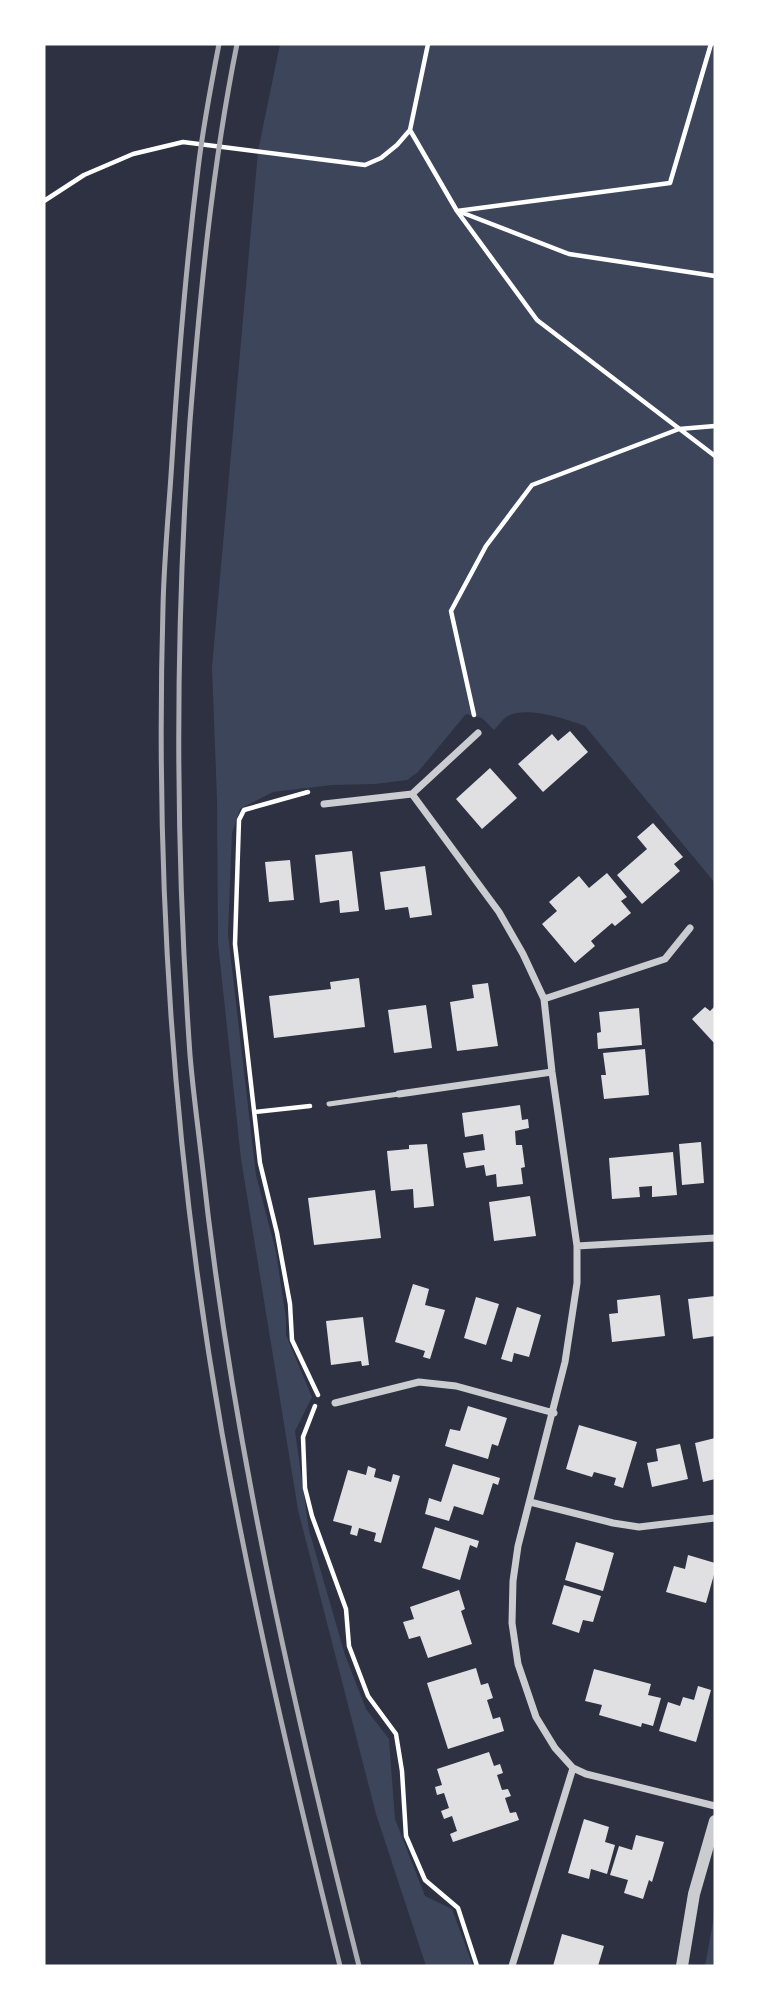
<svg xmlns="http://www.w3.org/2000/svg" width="759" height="2010" font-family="'Noto Sans',sans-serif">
  <rect width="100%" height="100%" fill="#2d3142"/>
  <path fill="#3c4559" d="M 280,44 L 715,44 L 715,883 L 585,726 C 566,719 525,705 506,717 C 502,720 498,726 494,730 L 482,718 L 466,714 L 418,772 L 407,780 L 375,784 L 332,785 L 273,792 L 240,809 L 232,833 L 228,934 L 256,1175 L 276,1252 L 286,1318 L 286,1335 L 312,1397 L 295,1431 L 309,1530 L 345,1655 L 366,1709 L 389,1739 L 395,1819 L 425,1896 L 452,1909 L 473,1966 L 426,1966 L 376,1814 L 298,1510 L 241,1159 L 218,943 L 217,800 L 212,667 L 258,151 Z
    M 715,1911 L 715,1966 L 705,1966 Z"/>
  <path fill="#e0e0e3" d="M 570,731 L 588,752 L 543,792 L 518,764 L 552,734 L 558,741 Z
    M 490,768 L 517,798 L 482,829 L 456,799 Z
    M 653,823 L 683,857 L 674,864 L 680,871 L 642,904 L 617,875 L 647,849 L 637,837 Z
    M 352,851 L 359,911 L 340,913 L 339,900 L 320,903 L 315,855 Z
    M 290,860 L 294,900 L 269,902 L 265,862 Z
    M 425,866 L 432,915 L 410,918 L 408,907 L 385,910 L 380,872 Z
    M 607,873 L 627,897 L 621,901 L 631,913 L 615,926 L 612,923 L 591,941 L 595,946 L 575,963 L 542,924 L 557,911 L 549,902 L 579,876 L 589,888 Z
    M 359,978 L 365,1027 L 274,1038 L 269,996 L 331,989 L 330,982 Z
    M 488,983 L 498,1046 L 457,1051 L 450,1002 L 474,998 L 472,985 Z
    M 426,1005 L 432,1048 L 394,1053 L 388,1010 Z
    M 715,1006 L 715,1044 L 692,1019 L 705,1007 L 710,1011 Z
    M 639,1008 L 642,1045 L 598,1049 L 597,1033 L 601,1032 L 599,1012 Z
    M 645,1049 L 649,1095 L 604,1099 L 601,1075 L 606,1075 L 603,1053 Z
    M 520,1105 L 522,1120 L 528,1119 L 529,1128 L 515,1131 L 516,1145 L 522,1145 L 525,1167 L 521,1168 L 523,1184 L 497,1187 L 496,1174 L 486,1176 L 484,1165 L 466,1168 L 463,1153 L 485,1150 L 483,1134 L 465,1137 L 462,1113 Z
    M 701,1142 L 704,1183 L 682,1185 L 679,1144 Z
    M 427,1144 L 434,1206 L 414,1208 L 413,1189 L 391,1191 L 387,1151 L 409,1149 L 409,1145 Z
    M 673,1152 L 677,1195 L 652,1197 L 652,1186 L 639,1187 L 640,1197 L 612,1199 L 609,1158 Z
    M 375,1190 L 381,1238 L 314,1245 L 308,1198 Z
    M 530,1196 L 536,1236 L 494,1241 L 489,1202 Z
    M 413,1284 L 429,1289 L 425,1305 L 445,1310 L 430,1359 L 423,1357 L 425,1351 L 395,1342 Z
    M 660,1295 L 665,1336 L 612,1342 L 609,1314 L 618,1313 L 617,1300 Z
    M 715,1296 L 715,1336 L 693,1339 L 688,1299 Z
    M 476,1297 L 499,1304 L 486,1345 L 464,1338 Z
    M 517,1307 L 541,1315 L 529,1357 L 514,1353 L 512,1362 L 501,1359 Z
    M 363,1317 L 369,1365 L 362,1366 L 361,1361 L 331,1365 L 326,1321 Z
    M 468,1406 L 507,1418 L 498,1446 L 492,1444 L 488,1459 L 445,1446 L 450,1429 L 460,1431 Z
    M 579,1425 L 637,1442 L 623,1488 L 614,1485 L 616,1478 L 594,1472 L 592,1477 L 566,1469 Z
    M 715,1438 L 715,1479 L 703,1482 L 695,1443 Z
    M 680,1444 L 688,1479 L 652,1487 L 647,1463 L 658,1461 L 656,1449 Z
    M 453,1464 L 500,1478 L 498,1485 L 493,1483 L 483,1515 L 454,1506 L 449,1521 L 425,1514 L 429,1498 L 441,1502 Z
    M 368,1466 L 376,1469 L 374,1477 L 391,1482 L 393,1474 L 400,1476 L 381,1543 L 374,1541 L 376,1533 L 359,1528 L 357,1536 L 350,1534 L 352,1526 L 333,1521 L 348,1470 L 366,1475 Z
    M 435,1527 L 479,1541 L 477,1548 L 470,1545 L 460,1580 L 422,1568 Z
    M 576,1542 L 614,1553 L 603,1591 L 565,1580 Z
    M 688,1555 L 715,1563 L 715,1571 L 706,1603 L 666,1592 L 674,1566 L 685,1569 Z
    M 564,1585 L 601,1596 L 593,1622 L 583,1620 L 579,1633 L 552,1624 Z
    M 459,1590 L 465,1609 L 461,1611 L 472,1644 L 428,1658 L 420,1636 L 409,1639 L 403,1622 L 414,1619 L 410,1607 Z
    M 476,1668 L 481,1685 L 488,1683 L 493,1698 L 487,1700 L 493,1719 L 500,1717 L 504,1731 L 448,1749 L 427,1683 Z
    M 594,1669 L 651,1684 L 648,1695 L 661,1698 L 653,1726 L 642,1723 L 641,1727 L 599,1715 L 602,1705 L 585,1701 Z
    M 698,1686 L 711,1690 L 696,1742 L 659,1731 L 668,1702 L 680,1706 L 683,1697 L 694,1700 Z
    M 489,1752 L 494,1766 L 500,1764 L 503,1773 L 497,1775 L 502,1790 L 508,1789 L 511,1796 L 505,1798 L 510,1813 L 516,1812 L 519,1820 L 453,1842 L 450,1834 L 457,1831 L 452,1816 L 444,1819 L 441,1811 L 449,1808 L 444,1793 L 437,1795 L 435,1787 L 442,1785 L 437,1769 Z
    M 584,1819 L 609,1827 L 605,1842 L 615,1845 L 607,1874 L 591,1869 L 589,1879 L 568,1873 Z
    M 636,1835 L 664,1842 L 652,1882 L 649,1880 L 643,1899 L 624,1893 L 628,1880 L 610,1875 L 619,1846 L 632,1850 Z
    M 562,1934 L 604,1946 L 598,1966 L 553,1966 Z"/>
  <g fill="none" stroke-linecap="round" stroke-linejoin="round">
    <path stroke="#fff" stroke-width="4.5" d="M 410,130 L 457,211 L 537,320 L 715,456
      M 44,201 L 84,175 L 133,154 L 183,142 L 365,165 L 381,158 L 397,145 L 410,130 L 428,44
      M 457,211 L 670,183 L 711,44
      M 458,211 L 569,254 L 715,276
      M 474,715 L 451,611 L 486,546 L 532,485 L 679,429 L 715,426
      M 308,792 L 244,810 L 239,820 L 235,944 L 260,1163 L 277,1233 L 290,1304 L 292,1340 L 318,1395
      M 255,1112 L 310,1106
      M 315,1406 L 303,1437 L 305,1488 L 312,1516 L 346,1609 L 349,1646 L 368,1696 L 396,1734 L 402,1771 L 406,1836 L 425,1880 L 458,1908 L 477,1966"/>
    <path stroke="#caccd0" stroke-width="5" d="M 329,1104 L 399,1094"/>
    <path stroke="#caccd0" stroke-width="7" d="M 412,794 L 499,912 L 523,954 L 544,999 L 552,1072 L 577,1246 L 577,1283 L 565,1362 L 518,1546 L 513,1581 L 512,1623 L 518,1664 L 536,1717 L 555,1748 L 573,1768 L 586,1774 L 715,1806
      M 324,804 L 412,794 L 478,733
      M 544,999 L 665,959 L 690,928
      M 399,1094 L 552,1072
      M 577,1246 L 715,1238
      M 335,1403 L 419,1382 L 456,1386 L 554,1413
      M 530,1502 L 613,1523 L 639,1527 L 715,1518
      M 512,1966 L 573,1768"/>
    <path stroke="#caccd0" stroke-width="12" d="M 682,1966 L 694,1894 L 715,1821"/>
    <path stroke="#abadb3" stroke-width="5" d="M 219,44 C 211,85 203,127 198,169 C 186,266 178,363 172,460 C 169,509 164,558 163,607 C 155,882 174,1161 222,1433 C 254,1612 296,1789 340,1966
      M 237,44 C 212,168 200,295 190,421 C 175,633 175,844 190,1055 C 193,1091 198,1127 202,1162 C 231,1434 292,1701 359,1966"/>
  </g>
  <rect width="759" height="2010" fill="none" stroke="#ffffff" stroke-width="91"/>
</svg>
